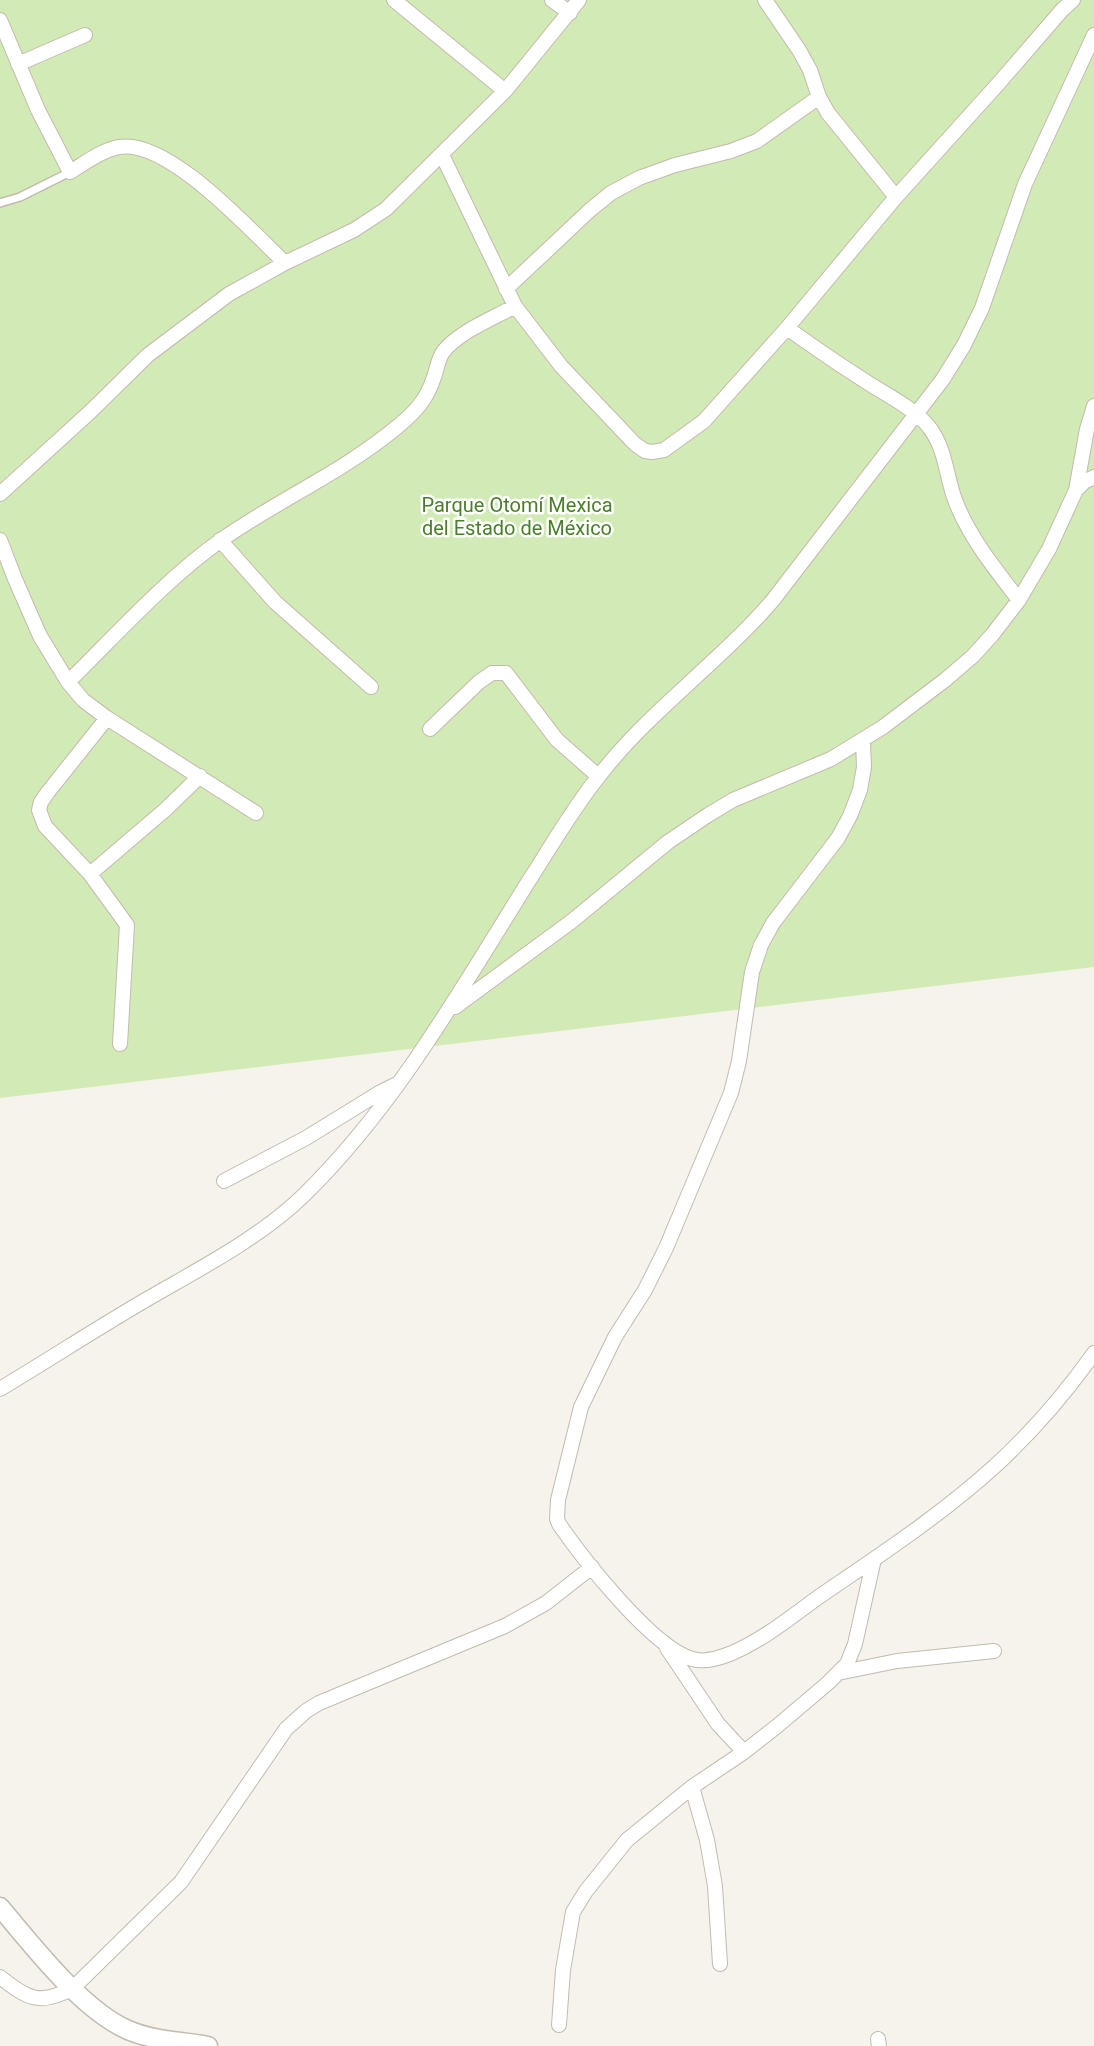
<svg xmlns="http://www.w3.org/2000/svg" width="1094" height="2046" font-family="Roboto,sans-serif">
  <rect width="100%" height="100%" fill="#f6f3ec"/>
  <path fill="#d2eab5" d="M 0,0 L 1094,0 L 1094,967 L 0,1098 Z"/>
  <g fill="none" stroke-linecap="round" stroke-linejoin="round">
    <g stroke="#c2bbae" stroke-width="10">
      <path id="service" d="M 0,203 L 20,197 L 70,172"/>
    </g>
    <g stroke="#c2bbae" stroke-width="16">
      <path id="minor" d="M 394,0 L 505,91
        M 552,0 L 570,13
        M 765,0 L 799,50 L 810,70 L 819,97 L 828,113 L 896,197
        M 0,20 L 38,110 L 70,172 C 85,163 102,150 119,147 C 168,138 251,231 285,263
        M 18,64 L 85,35
        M 442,155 L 515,306 L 561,366 L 635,444 L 645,451 L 652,452 L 664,450 L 704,421 L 787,328 L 896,197 L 998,84 L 1062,10 L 1073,0
        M 506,289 L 590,210 L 611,193 L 639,178 L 675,165 L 731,151 L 757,141 L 819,97
        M 787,328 C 811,345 835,362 859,377 C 882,393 912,406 929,427 C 946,449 946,476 955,500 C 969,537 995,569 1019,600
        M 1076,490 L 1087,429 L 1094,406
        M 0,494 L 91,411 L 148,355 L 229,294 L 285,263 L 354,230 L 386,209 L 505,91 L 579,0
        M 0,540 L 15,579 L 40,636 L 68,682 L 83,700 L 107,718 L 256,813
        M 220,540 L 275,602 L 371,687
        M 68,682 C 117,634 165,580 221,540 C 278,500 343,472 397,427 C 414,413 427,400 434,377 C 437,369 438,359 443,352 C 458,332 494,318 515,306
        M 107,718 L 48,792 L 41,802 L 39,810 L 45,826 L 90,874 L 127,925 L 120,1044
        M 430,729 L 479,682 L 492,673 L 506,673 L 557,740 L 598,776
        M 863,741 L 864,767 L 860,790 L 850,816 L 838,838 L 773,923 L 761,945 L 752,972 L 739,1061 L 731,1093 L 666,1248 L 645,1290 L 615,1337 L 581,1407 L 558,1500 L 557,1519 L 559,1524 C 583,1559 652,1647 692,1659 C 705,1663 720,1658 732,1653 C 763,1640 792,1616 820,1596 C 880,1555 941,1515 995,1466 C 1032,1432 1065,1394 1094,1353
        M 90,874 L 166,809 L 200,776
        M 455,1007 L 572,921 L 668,842 L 708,815 L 733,800 L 831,759 L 883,727 L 945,680 L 973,656 L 992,635 L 1019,600 L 1049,549 L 1076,490 L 1084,482 L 1094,477
        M 224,1181 L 306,1138 L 379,1093 L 395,1085
        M 0,1389 C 50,1359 99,1327 149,1298 C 201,1268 261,1237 304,1195 C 397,1104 461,989 530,879 C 552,845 573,808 599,776 C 648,712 720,662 773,600 L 943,379 L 964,345 L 982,308 L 1025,184 L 1094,35
        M 667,1648 L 718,1724 L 744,1752
        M 838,1673 L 897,1661 L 994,1651
        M 692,1787 L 707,1840 L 715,1886 L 720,1964
        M 0,1977 C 28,1999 40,2006 73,1988 L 181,1882 L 286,1729 L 306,1711 L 319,1703 L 505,1626 L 546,1603 L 592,1567
        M 559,2025 L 563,1970 L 569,1935 L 573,1912 L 586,1891 L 627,1840 L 692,1787 L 744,1752 L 776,1727 L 828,1683 L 847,1664 L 855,1644 L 874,1559
        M 878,2039 L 879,2046"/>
    </g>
    <g stroke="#c2bbae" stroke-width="21">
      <path id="tertiary" d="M 0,1907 C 32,1945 82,2010 128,2030 C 153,2041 182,2041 208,2046"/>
    </g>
    <use href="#service" stroke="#fff" stroke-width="7"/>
    <use href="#minor" stroke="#fff" stroke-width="14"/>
    <use href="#tertiary" stroke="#fff" stroke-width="18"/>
  </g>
  <g text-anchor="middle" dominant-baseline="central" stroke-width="5" stroke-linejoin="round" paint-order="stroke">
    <g font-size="20" fill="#4a7f2a" stroke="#fff">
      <text x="517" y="505">Parque Otomí Mexica<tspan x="517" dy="23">del Estado de México</tspan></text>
    </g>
  </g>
</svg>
